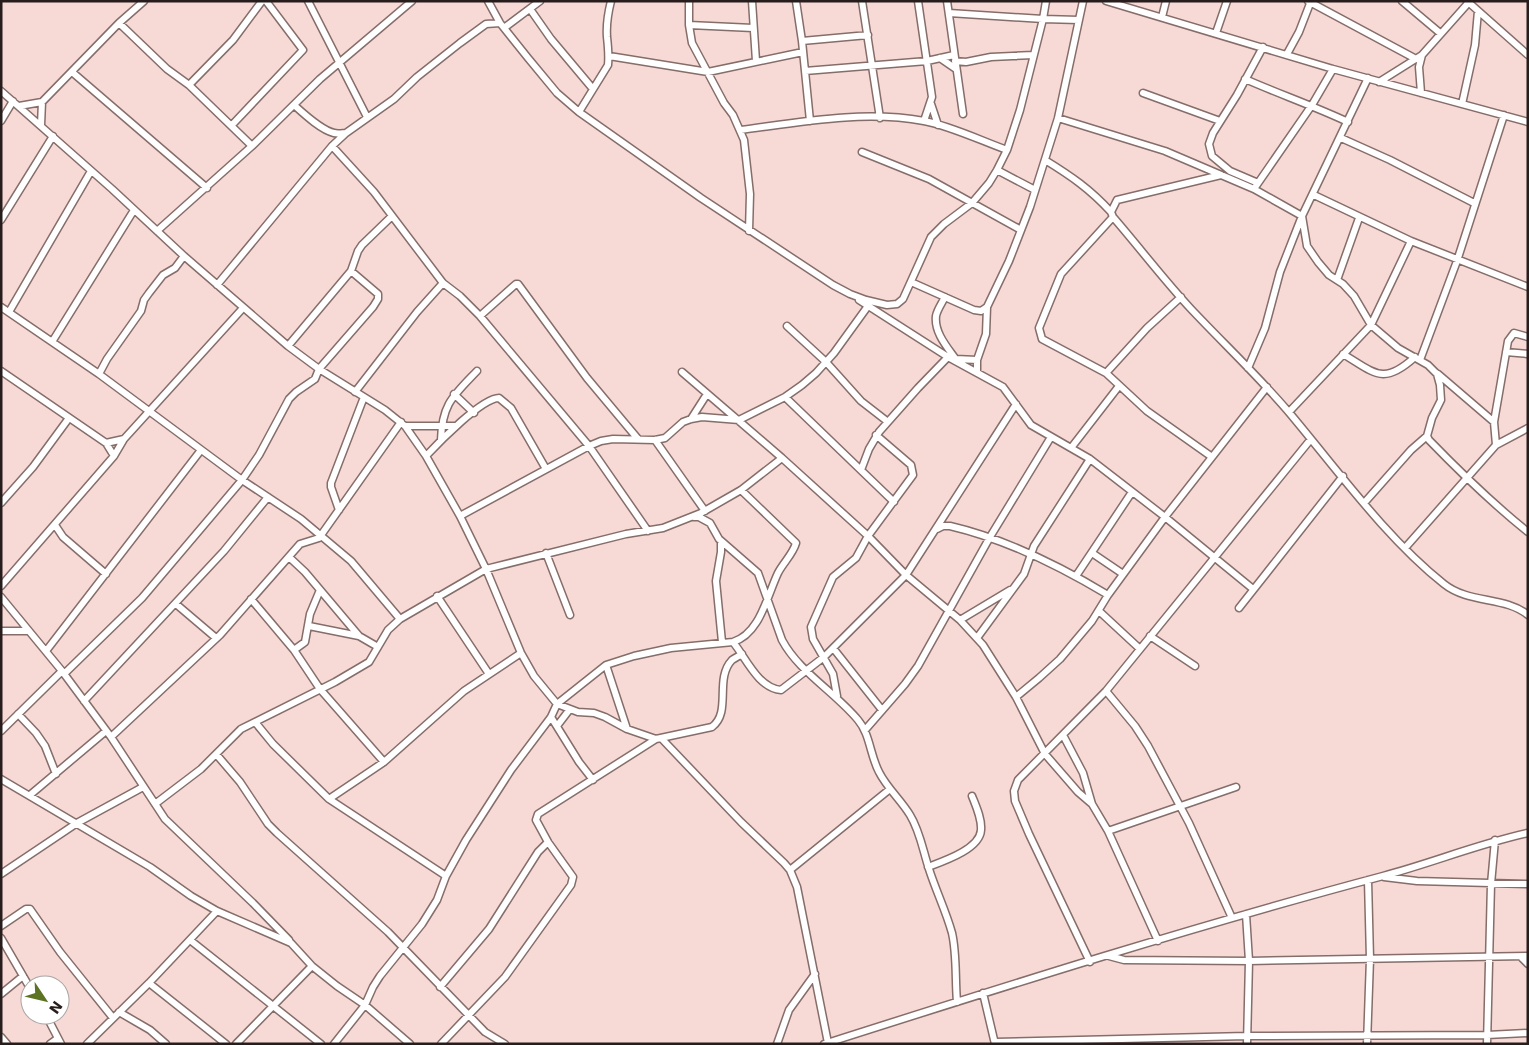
<svg xmlns="http://www.w3.org/2000/svg" width="1529" height="1045" font-family="'DejaVu Sans',sans-serif">
  <rect width="100%" height="100%" fill="#f7dad6"/>
  <g fill="none" stroke-linecap="round" stroke-linejoin="round">
    <g stroke="#856d69" stroke-width="9">
      <path id="minor" d="M 308,1 L 367,117
        M 488,1 L 500,23 L 528,58 L 557,93 L 579,112 L 701,198 L 833,285 L 850,294 L 866,300 L 887,305 L 897,304 L 903,299 L 931,237 L 944,224 L 972,203 L 989,183 L 997,170 L 1007,150 L 1020,110 L 1043,19 L 1079,20
        M 689,1 L 689,25 L 692,43 L 724,103 L 733,115 L 744,140 L 750,194 L 749,231
        M 752,1 L 756,61
        M 796,1 L 802,41 L 810,121
        M 862,1 L 880,118
        M 918,1 L 932,97 L 924,121
        M 947,1 L 963,114
        M 1106,1 L 1333,69 L 1528,122
        M 1308,1 L 1416,59
        M 1402,1 L 1440,33
        M 1467,1 L 1528,55
        M 530,9 L 551,39 L 593,89
        M 949,13 L 1043,19 L 1046,1
        M 1162,17 L 1166,1
        M 119,23 L 167,69 L 189,85 L 252,146
        M 689,25 L 753,28
        M 504,28 L 540,1
        M 1216,33 L 1227,1
        M 802,41 L 868,35
        M 1287,54 L 1299,32 L 1311,1
        M 609,56 L 708,72 L 803,52
        M 940,58 L 956,69
        M 955,61 L 966,62 L 991,57 L 1033,55
        M 805,71 L 927,61 L 954,55
        M 72,72 L 207,188
        M 1245,79 C 1279,94 1314,106 1348,122
        M 1379,82 L 1422,55 L 1470,1
        M 189,85 L 233,40 L 262,1
        M 1,91 L 112,189 L 184,256 L 288,346 L 319,369 L 385,410 L 405,426 L 426,456 L 460,516 L 486,569 L 521,653 L 534,676 L 557,704 L 578,712 L 594,713 L 605,717 L 627,729 L 656,739 L 712,727 C 732,712 714,679 732,660 C 735,658 739,656 742,654
        M 1143,93 L 1220,121
        M 1421,93 L 1419,67 L 1422,55
        M 931,104 L 938,125
        M 1462,104 L 1475,45 L 1478,11
        M 294,105 C 304,114 321,130 334,133 C 338,134 343,133 346,133
        M 19,106 L 42,102 L 119,23 L 144,1
        M 579,112 L 608,65 C 609,55 608,46 607,37 C 606,24 608,13 611,1
        M 1058,118 L 1165,151 L 1254,189 L 1302,216 L 1307,246 L 1318,262 L 1329,275 L 1343,284 L 1354,296 L 1371,325 L 1398,348 L 1428,365 L 1437,374 L 1440,385 L 1441,400 L 1432,418 L 1427,436 L 1411,450 L 1365,502
        M 1,121 L 13,101
        M 41,125 L 42,102
        M 232,125 L 303,50 L 266,1
        M 741,130 C 801,122 863,110 924,121 C 948,125 982,141 1007,150
        M 1341,138 L 1390,160 L 1474,203
        M 332,146 L 374,192 L 443,283 L 460,296 L 480,316 L 589,446 L 648,531
        M 862,152 L 929,179 L 1021,230
        M 1045,160 C 1071,176 1090,189 1111,212
        M 997,170 L 1035,190
        M 1221,175 L 1117,200 L 1111,212 L 1113,217 C 1139,247 1164,280 1191,309 C 1223,343 1257,375 1287,410 C 1336,468 1385,537 1444,584 C 1469,604 1505,596 1528,615
        M 1258,183 L 1230,171 L 1212,156 L 1209,144 L 1213,133 L 1237,95 L 1263,47
        M 1256,186 L 1312,105 L 1333,69
        M 1314,195 L 1411,241 L 1528,287
        M 1113,217 L 1061,274 L 1039,328 L 1042,339 L 1106,373 L 1147,411 L 1212,457
        M 1,220 L 53,136
        M 157,231 L 252,146 L 320,79 L 412,1
        M 1337,280 L 1359,218
        M 911,282 L 974,310 L 981,311 L 987,307
        M 217,285 L 332,146 L 346,133 L 394,99 L 417,77 L 460,43 L 486,24 L 500,23
        M 945,297 C 942,303 937,310 936,316 C 934,333 948,348 957,361
        M 859,300 L 948,357 L 1003,387 L 1031,425 L 1090,459 L 1165,517 L 1253,589
        M 1,307 L 99,374 L 242,480 L 301,519 L 351,561 L 400,619
        M 9,312 L 91,171
        M 480,316 L 516,284 L 518,284 L 587,378 L 638,439
        M 787,326 L 826,362 L 861,401 L 888,422
        M 52,342 L 134,210
        M 288,346 L 351,271 L 358,251 L 362,245 L 392,216
        M 1506,352 L 1528,354
        M 1343,354 C 1375,373 1383,386 1415,357
        M 956,359 L 977,360
        M 1420,360 L 1457,261 L 1504,115
        M 1248,368 L 1265,328 L 1280,272 L 1302,216 L 1368,78
        M 1,371 L 106,443 L 114,456
        M 682,372 L 782,458 L 868,536 L 906,575 L 960,620 L 983,645 L 1016,697 L 1045,754 L 1078,792 L 1092,804
        M 977,372 L 977,360 L 986,334 L 987,307 L 1009,261 L 1030,207 L 1058,118 L 1083,1
        M 1106,373 L 1147,328 L 1181,297
        M 99,374 L 107,359 L 141,311 L 144,300 L 149,293 L 163,275 L 175,268 L 184,256
        M 1438,374 L 1494,422
        M 355,392 L 417,312 L 443,283
        M 454,394 L 474,413
        M 785,397 L 894,502
        M 1289,412 L 1371,325 L 1411,241
        M 691,419 L 707,394
        M 405,426 L 456,426
        M 1427,436 L 1429,440 C 1460,472 1493,504 1528,532
        M 441,440 C 442,404 453,396 477,371
        M 655,440 L 705,511
        M 106,443 L 124,439
        M 1496,445 L 1494,422 L 1508,341 L 1514,333 L 1528,337
        M 1071,448 L 1119,386
        M 426,456 C 439,442 482,398 499,398 L 511,408 L 546,469
        M 861,470 L 869,449 L 879,432 L 918,388 L 948,357
        M 1,503 L 33,467 L 69,418
        M 339,510 L 331,487 L 331,483 L 364,397
        M 460,516 L 589,446 L 601,441 L 613,439 L 655,440 L 665,438 L 683,422 L 691,419 L 702,417 L 739,420 L 785,397 L 802,385 L 816,373 L 834,353 L 868,306
        M 694,517 L 699,517 L 710,523 L 719,539 L 758,573 L 782,640 C 799,672 835,692 858,720 C 870,734 870,755 879,772 C 887,788 901,800 910,815 C 920,831 923,851 929,869 C 936,891 946,911 952,933 C 957,955 955,979 957,1002
        M 55,525 L 63,537 L 106,574
        M 937,529 L 943,526 L 950,526 C 1006,539 1058,565 1108,595
        M 721,541 L 721,552 L 716,581 L 722,642
        M 1405,548 L 1496,445 L 1528,428
        M 546,553 L 570,615
        M 1092,553 L 1123,574
        M 289,557 L 305,572 L 359,636 L 378,647
        M 1076,576 L 1132,492
        M 1,586 L 114,456 L 124,439 L 243,308
        M 437,596 L 489,674
        M 1,597 L 62,671 L 111,737 L 165,819 L 253,903 L 289,940
        M 251,599 L 294,650 L 320,689 L 384,762
        M 176,604 L 216,638
        M 1239,608 L 1343,476
        M 1099,611 L 1140,649
        M 960,620 L 1010,590
        M 309,626 L 359,636
        M 1,631 L 29,631
        M 1150,636 L 1195,666
        M 977,638 L 1024,574 L 1034,546 L 1090,459
        M 733,642 C 760,634 767,596 778,573 C 783,563 793,554 796,543 L 741,490
        M 833,648 L 882,710
        M 294,650 L 305,642 L 310,614 L 320,590
        M 46,651 L 201,450
        M 606,665 L 627,729
        M 64,674 L 142,598 L 242,480 L 259,455 L 289,399 L 296,392 L 315,379 L 319,369 L 373,307 L 378,299 L 378,294 L 351,271
        M 1106,691 L 1135,726 L 1148,746 L 1189,823 L 1232,918
        M 837,696 L 833,674 L 813,639 L 811,627 L 833,577 L 856,558 L 868,536 L 913,475 L 911,465 L 876,435
        M 1016,697 L 1039,678 L 1060,659 L 1092,621 L 1108,595 L 1165,517 L 1267,387
        M 84,701 L 224,551 L 268,497
        M 18,714 L 36,733 L 45,746 L 56,774
        M 551,717 L 579,762 L 593,780
        M 255,722 L 273,744 L 329,799 L 446,876
        M 557,726 L 570,709
        M 865,730 L 905,684 L 918,666 L 990,537 L 1051,437
        M 1,731 L 62,671
        M 1063,735 L 1083,773 L 1092,804 L 1108,831 L 1158,941
        M 111,737 L 220,635 L 300,544 L 319,538 L 401,422
        M 662,739 L 741,822 L 784,863 L 790,870 L 797,887 L 828,1043
        M 216,754 L 240,782 L 268,824 L 277,833 L 388,932 L 485,1032 L 505,1044
        M 1,779 L 150,867 L 191,896 L 217,911 L 291,943 L 312,966 L 337,986 L 365,1005 L 410,1044
        M 30,795 L 106,731
        M 329,799 L 384,762 L 464,691 L 521,653
        M 155,804 L 201,769 L 241,729 L 335,682 L 369,662 L 388,630 L 400,619 L 486,569 L 626,534 L 663,528 L 701,513 L 741,490 L 782,458
        M 1108,831 L 1236,787
        M 928,867 C 944,861 980,849 981,830 C 982,819 976,806 972,796
        M 790,870 L 890,789
        M 1,874 L 77,823 L 143,787
        M 1384,877 L 1417,881 L 1528,884
        M 1246,914 L 1249,961 L 1247,1044
        M 1,926 L 26,909 L 30,909 L 60,952 L 113,1018
        M 1,938 L 30,988
        M 190,940 L 321,1044
        M 1109,956 L 1124,960 L 1249,961 L 1528,956
        M 1521,957 L 1528,964
        M 1090,962 L 1029,834 L 1015,801 L 1014,791 L 1018,780 L 1106,691 L 1311,439
        M 149,983 L 226,1044
        M 440,987 L 489,929 L 538,852 L 548,842 L 536,820 L 538,814 L 656,739
        M 983,993 L 995,1044
        M 1,994 L 23,976
        M 119,1012 L 150,1030 L 166,1044
        M 46,1015 L 61,1044
        M 1,1037 L 7,1044
        M 995,1042 L 1247,1036 L 1487,1035 L 1528,1033
        M 50,1044 L 57,1039
        M 87,1044 L 149,983 L 217,911
        M 236,1044 L 312,966
        M 334,1044 L 365,1005 L 373,987 L 380,976 L 422,924 L 437,900 L 446,876 L 466,840 L 511,770 L 551,717 L 557,704 L 606,665 L 634,656 L 671,648 L 733,642 C 746,658 758,688 781,690 L 824,657 L 906,575 L 1016,404
        M 441,1044 L 505,977 L 571,885 L 573,877 L 548,842
        M 777,1044 L 789,1010 L 815,974
        M 824,1044 C 1009,985 1195,926 1383,876 C 1432,863 1478,844 1528,833
        M 1367,1044 L 1370,959 L 1368,880
        M 1487,1044 L 1491,884 L 1495,840"/>
    </g>
    <use href="#minor" stroke="#fff" stroke-width="6"/>
  </g>
  <rect width="1529" height="1045" fill="none" stroke="#271d1c" stroke-width="5"/>
  <g transform="translate(45 1000) rotate(125)"><circle r="24" fill="#ffffff" stroke="#a9a5a4"/>
  <path d="M0-4L9 19L0 12L-9 19Z" fill="#5d7324"/>
  <text y="-8" font-size="14" font-weight="bold" text-anchor="middle" fill="#271d1c">N</text>
  </g>
</svg>
